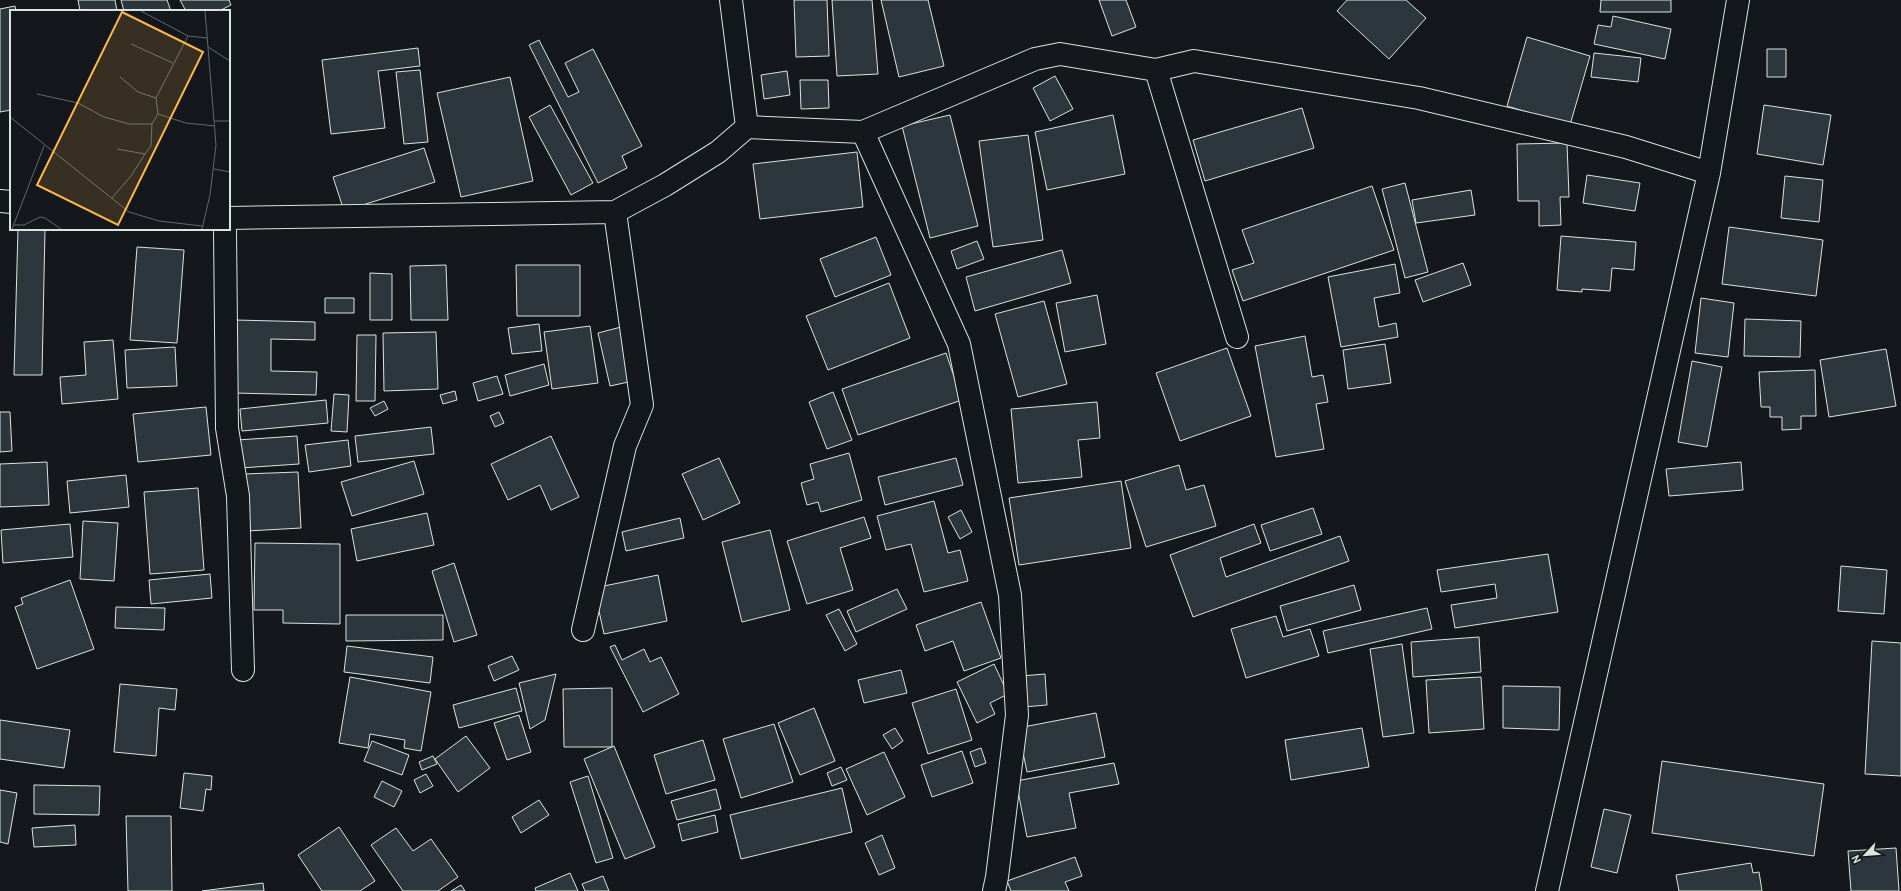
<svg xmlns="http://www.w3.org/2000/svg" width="1901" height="891" font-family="'PT Sans',sans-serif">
  <rect width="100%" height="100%" fill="#14181c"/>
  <path fill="#2c363c" stroke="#d8e6dc" d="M 78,0 L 115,0 L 117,11 L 80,11 Z
    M 121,0 L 167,0 L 171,11 L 124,11 Z
    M 180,0 L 229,0 L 231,5 L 219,11 L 186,11 Z
    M 794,0 L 827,0 L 829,56 L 796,57 Z
    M 832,0 L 872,0 L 878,74 L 837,76 Z
    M 881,0 L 928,0 L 944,66 L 899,77 Z
    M 1099,0 L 1126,0 L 1136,27 L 1112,36 Z
    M 1347,0 L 1406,0 L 1426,18 L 1389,59 L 1337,11 Z
    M 1601,0 L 1671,0 L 1671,12 L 1600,12 Z
    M 15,6 L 16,11 L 11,11 L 11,110 L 0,112 L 0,9 Z
    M 1613,16 L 1671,29 L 1665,59 L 1594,44 L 1598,25 L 1611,27 Z
    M 1527,37 L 1590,56 L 1570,125 L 1507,106 Z
    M 539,40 L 568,97 L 579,92 L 565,63 L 593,49 L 642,146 L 622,156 L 627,168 L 598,183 L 529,45 Z
    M 418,48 L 420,66 L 378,71 L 385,128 L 331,134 L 322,60 Z
    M 1767,49 L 1786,49 L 1786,77 L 1767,77 Z
    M 1594,53 L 1641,58 L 1638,82 L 1591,77 Z
    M 420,70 L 428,142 L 404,144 L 396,72 Z
    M 787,71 L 790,95 L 764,99 L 761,75 Z
    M 1055,76 L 1073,109 L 1050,121 L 1033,88 Z
    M 510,77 L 533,181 L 461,197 L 437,93 Z
    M 800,80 L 828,80 L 829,108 L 801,109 Z
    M 550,105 L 593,183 L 571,195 L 529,117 Z
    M 1764,105 L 1831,115 L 1823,165 L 1757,154 Z
    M 1302,108 L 1314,148 L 1205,181 L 1193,140 Z
    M 950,115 L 978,226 L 930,238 L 902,126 Z
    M 1113,115 L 1125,174 L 1047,190 L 1035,132 Z
    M 1028,135 L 1043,240 L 993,247 L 979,141 Z
    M 1567,143 L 1569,197 L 1560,197 L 1561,225 L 1539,226 L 1539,201 L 1518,201 L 1517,144 Z
    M 424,148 L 435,182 L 344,211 L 333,177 Z
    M 857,152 L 863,207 L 760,219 L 753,164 Z
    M 1587,175 L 1640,183 L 1635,211 L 1583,203 Z
    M 1785,176 L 1823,180 L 1819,222 L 1781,218 Z
    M 1405,183 L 1428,272 L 1405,278 L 1382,189 Z
    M 1372,186 L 1394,250 L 1243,301 L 1232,270 L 1254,263 L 1242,230 Z
    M 1471,190 L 1475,215 L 1416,223 L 1412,200 Z
    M 1729,227 L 1823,240 L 1816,296 L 1722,284 Z
    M 18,229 L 45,229 L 42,375 L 14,375 Z
    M 1561,236 L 1636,242 L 1634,270 L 1612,268 L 1610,291 L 1582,289 L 1582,292 L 1557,290 Z
    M 876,237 L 891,275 L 835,297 L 820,259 Z
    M 977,241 L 984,259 L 957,269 L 951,251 Z
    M 137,247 L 184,250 L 177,343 L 130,340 Z
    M 1062,250 L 1071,283 L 975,311 L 966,277 Z
    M 1463,263 L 1471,285 L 1423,302 L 1415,280 Z
    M 1395,264 L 1400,293 L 1374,298 L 1379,327 L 1396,323 L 1398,337 L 1341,347 L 1328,277 Z
    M 446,265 L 448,320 L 411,320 L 410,266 Z
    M 516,265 L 580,265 L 580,316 L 517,316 Z
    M 370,273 L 392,274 L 392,320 L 370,320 Z
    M 889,283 L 910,338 L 828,370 L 806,316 Z
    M 1097,295 L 1106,344 L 1065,352 L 1056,303 Z
    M 325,298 L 354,298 L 354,313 L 325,313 Z
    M 1701,298 L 1734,303 L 1728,357 L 1695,353 Z
    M 1044,301 L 1067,384 L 1018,397 L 995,314 Z
    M 1745,319 L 1801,321 L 1800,357 L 1744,356 Z
    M 235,320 L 315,322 L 315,340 L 271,339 L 271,371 L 317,372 L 316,395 L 234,393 Z
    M 539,324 L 542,351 L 512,354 L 508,328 Z
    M 590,326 L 598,383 L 552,389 L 544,332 Z
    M 621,327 L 633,381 L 610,386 L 598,333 Z
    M 436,332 L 438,389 L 384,391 L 383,333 Z
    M 357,335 L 376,335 L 375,401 L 356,401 Z
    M 1305,336 L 1312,377 L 1323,375 L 1328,402 L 1316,404 L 1324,449 L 1276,457 L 1255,346 Z
    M 113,340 L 118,399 L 62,404 L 60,377 L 86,375 L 84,342 Z
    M 1385,344 L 1391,383 L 1348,389 L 1343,350 Z
    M 175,347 L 177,386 L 127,388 L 125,350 Z
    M 1227,348 L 1251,416 L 1180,441 L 1156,373 Z
    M 1886,349 L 1896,406 L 1829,417 L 1820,360 Z
    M 946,353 L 962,400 L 858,435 L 842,389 Z
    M 1692,361 L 1722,367 L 1707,447 L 1678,442 Z
    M 544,364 L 549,385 L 510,396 L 505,375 Z
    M 1815,370 L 1816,416 L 1801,416 L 1801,429 L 1782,430 L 1782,417 L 1770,417 L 1770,407 L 1761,407 L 1759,372 Z
    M 497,376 L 503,394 L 478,401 L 473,383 Z
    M 455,391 L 457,400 L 443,404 L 440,395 Z
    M 833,392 L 852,440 L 827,449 L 809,402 Z
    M 334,394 L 349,395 L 347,432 L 331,431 Z
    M 326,400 L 328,423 L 242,431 L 240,409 Z
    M 384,401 L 388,409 L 375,416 L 370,408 Z
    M 1097,402 L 1100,438 L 1078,440 L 1082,477 L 1018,483 L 1011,409 Z
    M 206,407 L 211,455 L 138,462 L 133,414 Z
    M 0,412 L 10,412 L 12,451 L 0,452 Z
    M 499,412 L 504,423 L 495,427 L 490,416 Z
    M 431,427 L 434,454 L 358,462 L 355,436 Z
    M 297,436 L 299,464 L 240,468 L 237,440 Z
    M 551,436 L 579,497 L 551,510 L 540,485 L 508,500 L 491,464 Z
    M 348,440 L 351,466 L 309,472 L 305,445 Z
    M 849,453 L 862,500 L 821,512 L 818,502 L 807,505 L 801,483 L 814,479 L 810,464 Z
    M 719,458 L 740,503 L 703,520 L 682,474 Z
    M 956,458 L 963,485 L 885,505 L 878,477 Z
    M 414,461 L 424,494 L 352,516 L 341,482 Z
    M 47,462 L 49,505 L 0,507 L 0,464 Z
    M 1741,462 L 1743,490 L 1669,496 L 1666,469 Z
    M 1179,465 L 1186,490 L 1204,485 L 1216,526 L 1146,547 L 1125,481 Z
    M 298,472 L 301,528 L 247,531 L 244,474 Z
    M 126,475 L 129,507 L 70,513 L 67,481 Z
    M 1121,481 L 1131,548 L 1019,565 L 1009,498 Z
    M 198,488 L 204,570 L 150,574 L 144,492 Z
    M 934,501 L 948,553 L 960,550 L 968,581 L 924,592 L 911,544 L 886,550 L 877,516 Z
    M 1313,508 L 1322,534 L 1270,551 L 1261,525 Z
    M 961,510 L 972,532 L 960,539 L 948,517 Z
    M 427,513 L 434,545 L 357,561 L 351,529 Z
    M 864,517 L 871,538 L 840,548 L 853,590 L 807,604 L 787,541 Z
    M 680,518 L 684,538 L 626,551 L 622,532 Z
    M 83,521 L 118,523 L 114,581 L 80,579 Z
    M 70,524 L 73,557 L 3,563 L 1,530 Z
    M 1254,524 L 1261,543 L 1220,558 L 1226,577 L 1340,536 L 1349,561 L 1193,617 L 1170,555 Z
    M 770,530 L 790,610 L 742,622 L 722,542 Z
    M 255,543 L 340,544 L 340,624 L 283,623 L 283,610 L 254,610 Z
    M 1548,554 L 1558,612 L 1455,628 L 1451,605 L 1497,598 L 1495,584 L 1441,592 L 1437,570 Z
    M 454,563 L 477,635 L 454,642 L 432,571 Z
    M 1841,566 L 1887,570 L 1884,614 L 1838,611 Z
    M 210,574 L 212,598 L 151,604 L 149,580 Z
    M 658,575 L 667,621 L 604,634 L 594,588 Z
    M 70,580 L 94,649 L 37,669 L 15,607 L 23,604 L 21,598 Z
    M 1354,585 L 1361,610 L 1287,631 L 1280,606 Z
    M 897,589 L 907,609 L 856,632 L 847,611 Z
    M 981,602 L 1001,658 L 964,671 L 953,641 L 925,651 L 916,625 Z
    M 116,607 L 165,608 L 164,630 L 115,628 Z
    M 1427,608 L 1432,629 L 1328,653 L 1323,631 Z
    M 839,609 L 857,644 L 845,651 L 826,615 Z
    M 346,615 L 443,615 L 443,640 L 346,641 Z
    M 1276,616 L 1283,637 L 1310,629 L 1319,656 L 1246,678 L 1231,629 Z
    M 1479,637 L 1481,672 L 1413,677 L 1411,642 Z
    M 1872,641 L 1901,643 L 1901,776 L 1865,774 Z
    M 1402,644 L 1414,733 L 1383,737 L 1370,649 Z
    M 615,645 L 622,660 L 644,649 L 650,662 L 661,657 L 679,694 L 643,712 L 610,647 Z
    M 347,646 L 433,657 L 430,683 L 344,672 Z
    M 512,656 L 519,670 L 494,681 L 488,666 Z
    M 994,664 L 1008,694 L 990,703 L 995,714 L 977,723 L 957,682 Z
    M 901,670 L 907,693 L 864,703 L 858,680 Z
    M 556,674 L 545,720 L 530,729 L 519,683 Z
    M 1045,674 L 1047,705 L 1023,707 L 1021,676 Z
    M 350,677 L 431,692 L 421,751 L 404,748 L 405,740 L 370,734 L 368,748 L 339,743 Z
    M 1481,677 L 1484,729 L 1429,733 L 1426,680 Z
    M 120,684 L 177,689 L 175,710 L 159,708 L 156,756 L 114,752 Z
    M 1503,686 L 1560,687 L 1559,730 L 1503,728 Z
    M 516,688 L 522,711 L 459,728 L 453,705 Z
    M 612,688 L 612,747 L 564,747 L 563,689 Z
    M 956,689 L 972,740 L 928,754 L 912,703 Z
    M 814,708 L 835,761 L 800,775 L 778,723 Z
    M 1096,713 L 1105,757 L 1027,772 L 1018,728 Z
    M 519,715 L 531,752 L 507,760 L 494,723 Z
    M 0,720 L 70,730 L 64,768 L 0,759 Z
    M 774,724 L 793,782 L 741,798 L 723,739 Z
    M 895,728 L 903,741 L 892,749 L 883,735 Z
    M 1362,728 L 1369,767 L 1291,780 L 1285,740 Z
    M 466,736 L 490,768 L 458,792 L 435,759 Z
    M 703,740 L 715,780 L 666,794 L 654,755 Z
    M 372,741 L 409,755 L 402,775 L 364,761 Z
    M 614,746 L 655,847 L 625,859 L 584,759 Z
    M 981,748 L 986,763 L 975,767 L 970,752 Z
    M 962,751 L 973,783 L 932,797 L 921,765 Z
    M 884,752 L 905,797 L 867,815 L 846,769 Z
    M 433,756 L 437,764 L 422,770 L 419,762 Z
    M 1662,761 L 1824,784 L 1814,856 L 1652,833 Z
    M 1114,763 L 1119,784 L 1069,793 L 1076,828 L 1027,837 L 1016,781 Z
    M 841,767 L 847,780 L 832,786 L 827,773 Z
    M 184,773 L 212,776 L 211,790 L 206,789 L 203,811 L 180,808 Z
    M 426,774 L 433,786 L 420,793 L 414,780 Z
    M 588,776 L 613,858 L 596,863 L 570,782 Z
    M 382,781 L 402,791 L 394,807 L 374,797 Z
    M 34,785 L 100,786 L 99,815 L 34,814 Z
    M 842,788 L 852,832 L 741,859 L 730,815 Z
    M 716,789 L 721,809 L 677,820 L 671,801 Z
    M 0,790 L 17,793 L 8,844 L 0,842 Z
    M 539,800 L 549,815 L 521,833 L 512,817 Z
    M 1604,809 L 1631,815 L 1617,873 L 1591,867 Z
    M 715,815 L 718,832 L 682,841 L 678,824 Z
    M 126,816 L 171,816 L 172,891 L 128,891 Z
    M 75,825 L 76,845 L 34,847 L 32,828 Z
    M 339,827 L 375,881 L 360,891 L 322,891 L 298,855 Z
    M 396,828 L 413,851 L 431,839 L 458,877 L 438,891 L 403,891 L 371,845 Z
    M 882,835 L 895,868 L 879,875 L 865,843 Z
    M 1896,848 L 1899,891 L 1851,891 L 1848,851 Z
    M 1075,857 L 1082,876 L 1065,882 L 1069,891 L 1011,891 L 1007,881 Z
    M 1751,863 L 1753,873 L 1759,872 L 1762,891 L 1679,891 L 1676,875 Z
    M 570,873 L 578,891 L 536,891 L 535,888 Z
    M 603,876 L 609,891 L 585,891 L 582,884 Z
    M 263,883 L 264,891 L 202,891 Z
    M 461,885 L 465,891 L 451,891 Z"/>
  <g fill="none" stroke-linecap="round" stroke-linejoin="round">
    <g stroke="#d8e6dc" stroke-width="24">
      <path id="minor" d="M 1156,70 L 1194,61 L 1419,98 L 1626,147 L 1709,173
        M 747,127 L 863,132 L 1035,59 L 1060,54 L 1156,70 L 1237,337
        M 863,132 L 959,344 L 1010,595 L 1017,715 L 997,877 L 994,891
        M 0,201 L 11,202
        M 229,218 L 615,212 L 665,185 L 718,152 L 747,127 L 731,0
        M 225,229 L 227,428 L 238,496 L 243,670
        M 583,630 L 625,446 L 642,405 L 615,212
        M 1547,891 L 1709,173 L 1738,0"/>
    </g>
    <use href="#minor" stroke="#14181c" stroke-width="22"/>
  </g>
  <g transform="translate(10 10)">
    <rect width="220" height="220" fill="#14181c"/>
    <path fill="none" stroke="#626a69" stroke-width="1" d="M 131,1 L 178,26 L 197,28M 178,26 L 146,88 L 148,104 L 176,113 L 205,116M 121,34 L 163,53M 198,37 L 220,51M 110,67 L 128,82 L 146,88M 27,84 L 68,93 L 94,107 L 119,114 L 142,114M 0,107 L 119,202 L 149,211 L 192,216M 205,111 L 220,111M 107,139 L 135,144 L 141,136 L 142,114 L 148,104M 204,159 L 220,162M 101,189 L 121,166 L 135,144M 4,215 L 14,215 L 30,207 L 35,208 L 51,219M 2,219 L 34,136M 192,219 L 200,185 L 206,135 L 195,1"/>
    <path fill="#ffb74d" fill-opacity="0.15" stroke="#ffb74d" stroke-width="2" d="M 112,2 L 193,42 L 108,215 L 27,175 Z"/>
    <rect width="220" height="220" fill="none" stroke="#d8e6dc" stroke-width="2"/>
  </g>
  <g transform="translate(1865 855) rotate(244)" stroke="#14181c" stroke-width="3" paint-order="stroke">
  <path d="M0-3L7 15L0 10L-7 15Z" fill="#d8e6dc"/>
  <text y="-6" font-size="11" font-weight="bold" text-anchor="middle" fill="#d8e6dc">N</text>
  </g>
</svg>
